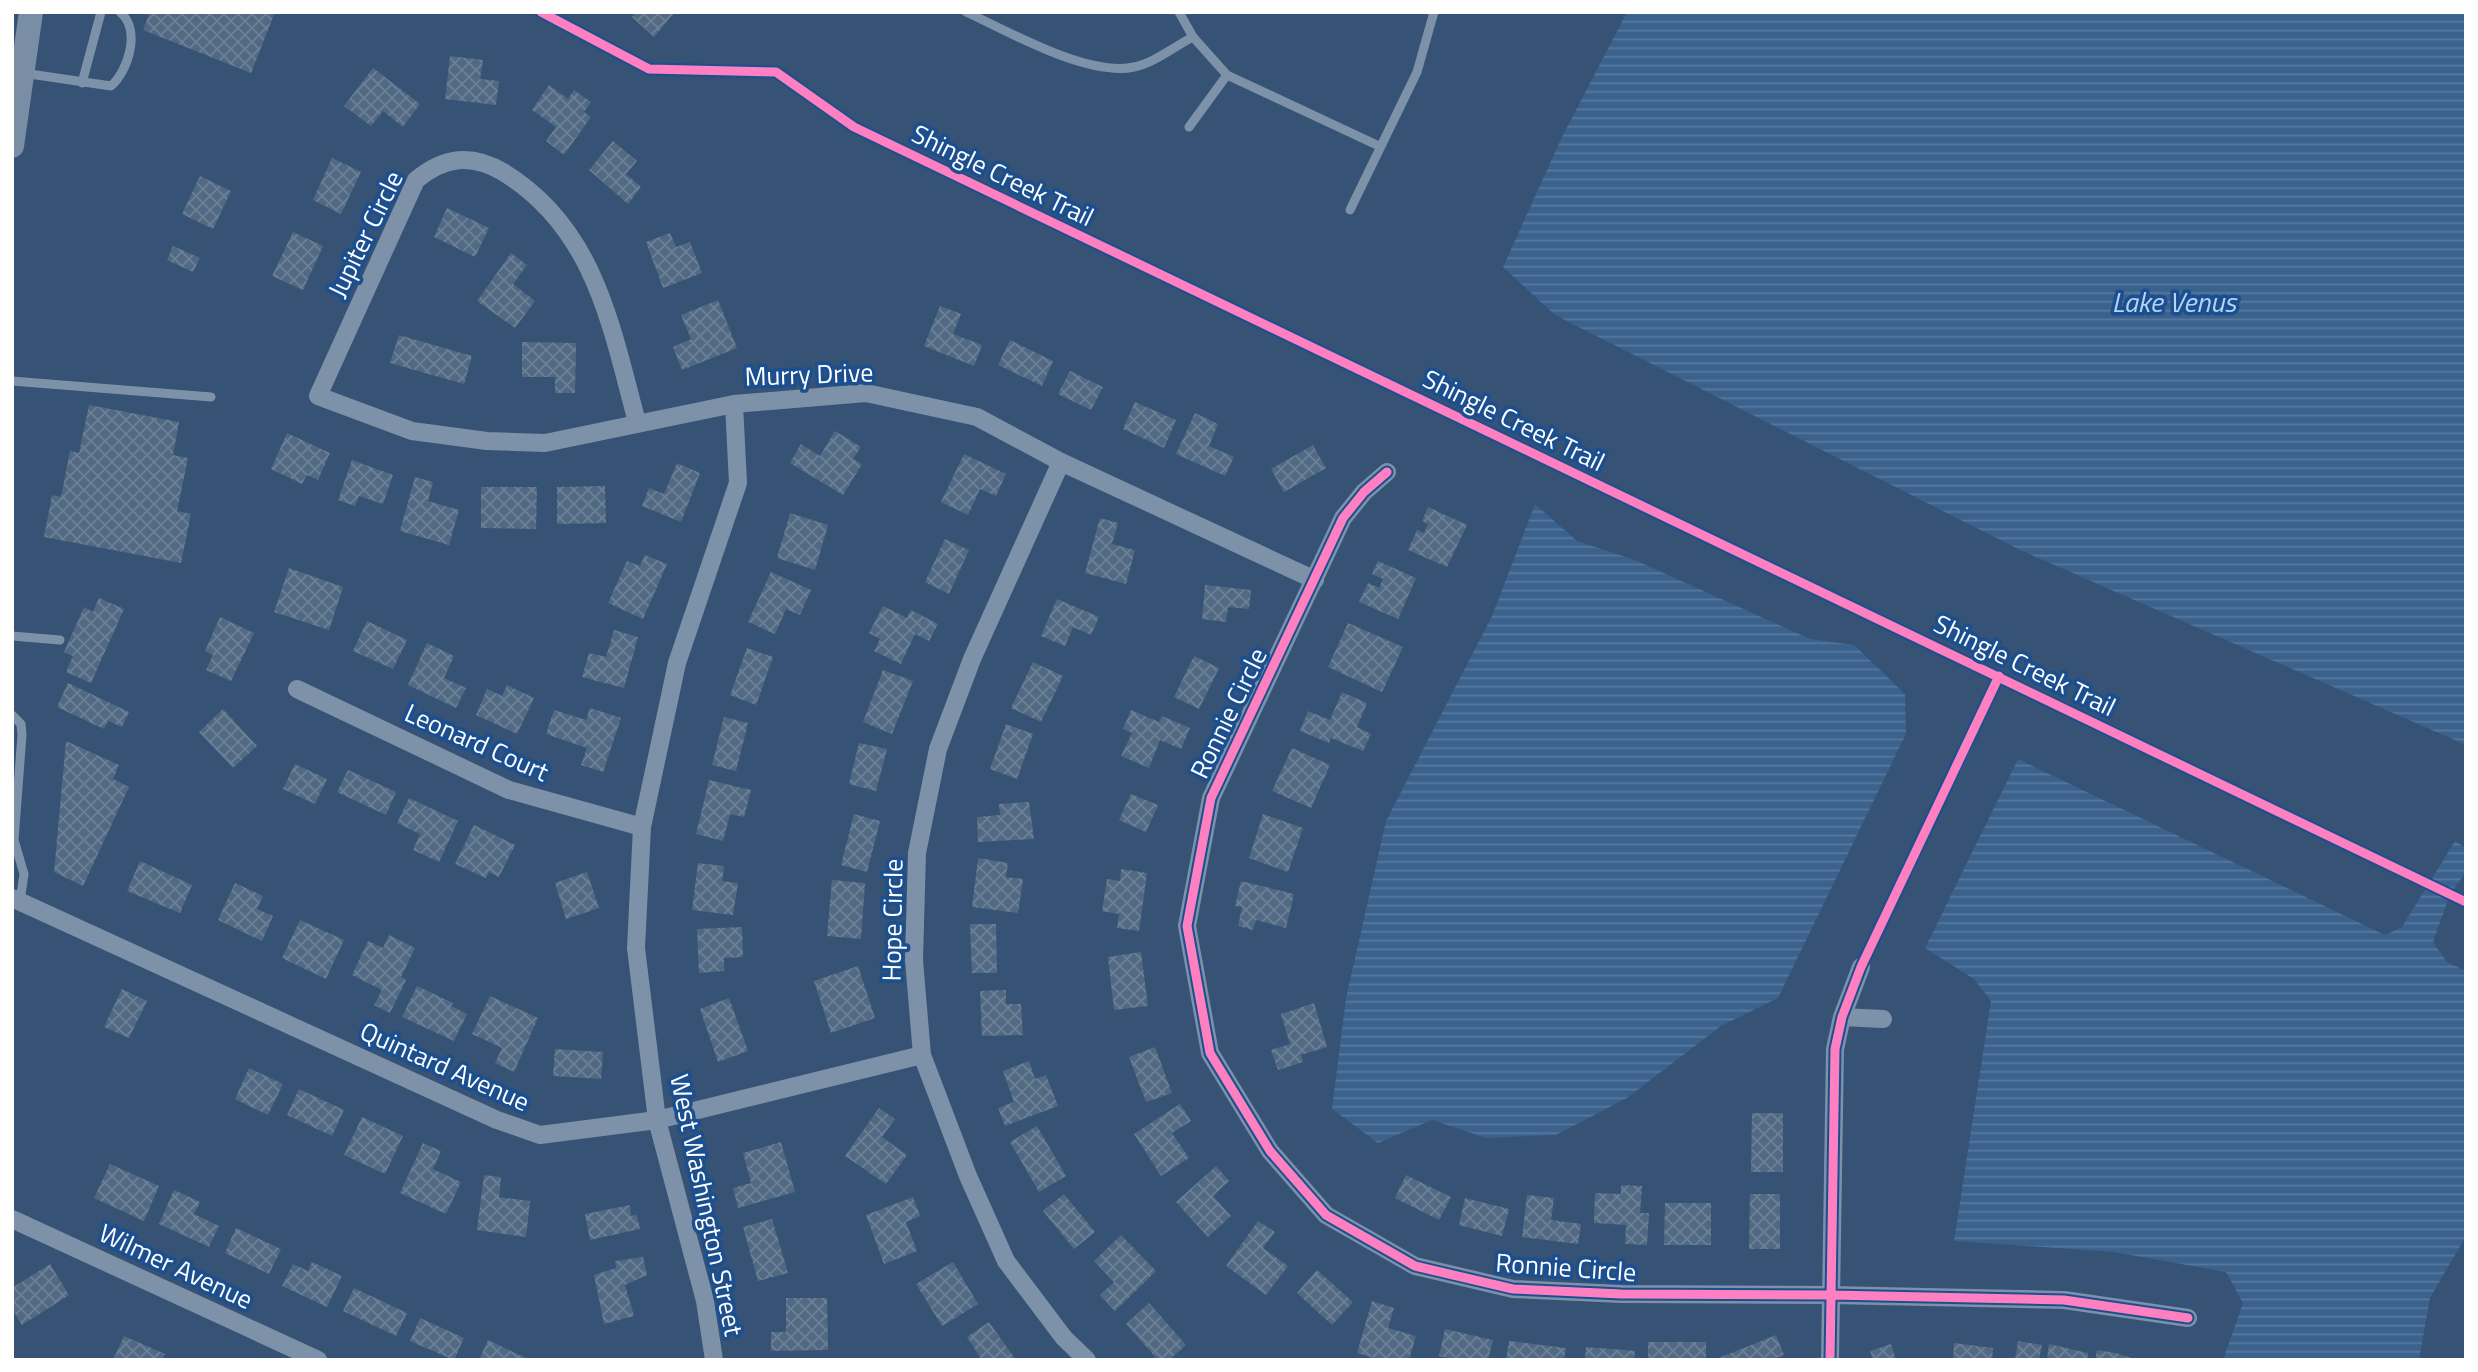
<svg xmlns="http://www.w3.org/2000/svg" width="2478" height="1372" font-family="'Titillium Web',sans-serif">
  <defs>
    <pattern id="water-rules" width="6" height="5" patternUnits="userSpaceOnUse" patternTransform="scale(1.75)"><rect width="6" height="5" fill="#3b618d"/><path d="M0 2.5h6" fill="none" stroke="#58799e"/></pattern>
    <pattern id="building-cross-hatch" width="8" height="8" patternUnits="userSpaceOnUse" patternTransform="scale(1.75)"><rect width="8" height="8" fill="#526984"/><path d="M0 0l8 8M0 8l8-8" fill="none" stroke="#6c8096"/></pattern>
  </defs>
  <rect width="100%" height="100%" fill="#365274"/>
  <path fill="url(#water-rules)" d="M 1627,12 L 2466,12 L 2466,745 L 2020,550 L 1555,315 L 1503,267 L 1562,137 Z
    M 1535,504 L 1577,541 L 1635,560 L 1810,639 L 1854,645 L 1905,694 L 1906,734 L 1778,998 L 1721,1026 L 1627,1098 L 1556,1135 L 1486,1138 L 1432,1120 L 1378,1143 L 1332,1109 L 1346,998 L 1386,821 L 1492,616 Z
    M 2018,759 L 2385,935 L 2402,927 L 2455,841 L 2466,848 L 2466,872 L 2450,894 L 2433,942 L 2447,962 L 2466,971 L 2466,1236 L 2430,1298 L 2419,1360 L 2223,1360 L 2243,1303 L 2226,1272 L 2114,1252 L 1954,1241 L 1991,1001 L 1974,979 L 1925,948 Z"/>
  <path fill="url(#building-cross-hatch)" d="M 150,12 L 275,12 L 251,73 L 143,30 Z
    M 636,12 L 675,12 L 654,37 L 632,17 Z
    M 450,56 L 483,60 L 480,79 L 499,81 L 496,105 L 445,99 Z
    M 373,68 L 420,104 L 403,127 L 383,111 L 371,126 L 344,106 Z
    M 549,85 L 568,99 L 574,90 L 591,102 L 584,112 L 591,117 L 564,155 L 546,141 L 556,127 L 532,110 Z
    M 613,141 L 637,161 L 626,174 L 641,187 L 628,204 L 589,170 Z
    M 332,158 L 361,172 L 341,214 L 313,200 Z
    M 200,176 L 231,191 L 213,229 L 182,214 Z
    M 447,208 L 489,228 L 475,257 L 434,237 Z
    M 293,232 L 323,246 L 303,290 L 272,276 Z
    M 670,233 L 676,247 L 690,242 L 702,273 L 663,288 L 646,242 Z
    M 173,246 L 200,258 L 193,272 L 167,260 Z
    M 511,253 L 527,265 L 513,284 L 535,301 L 515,328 L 477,301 Z
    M 718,300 L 737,348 L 682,370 L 673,347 L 691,339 L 681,315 Z
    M 940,306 L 961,314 L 953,334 L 982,345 L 974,366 L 924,346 Z
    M 399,335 L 472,356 L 464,384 L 390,363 Z
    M 1010,340 L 1053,361 L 1042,386 L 998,365 Z
    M 522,342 L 576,343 L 575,393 L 555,393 L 555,377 L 522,377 Z
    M 1070,371 L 1103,387 L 1091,410 L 1058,394 Z
    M 1135,402 L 1176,420 L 1164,448 L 1123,429 Z
    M 89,405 L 179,422 L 173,455 L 188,458 L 177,511 L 191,514 L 181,563 L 44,537 L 52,495 L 61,497 L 70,451 L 79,453 Z
    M 1195,413 L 1218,424 L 1209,446 L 1234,457 L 1225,476 L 1176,454 Z
    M 835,431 L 861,447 L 853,459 L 862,464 L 843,495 L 790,463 L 801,444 L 820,456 Z
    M 287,433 L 330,453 L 318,480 L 307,475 L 302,484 L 271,469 Z
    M 1313,445 L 1326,468 L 1284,492 L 1271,469 Z
    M 964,454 L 1006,474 L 996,496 L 980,489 L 968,515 L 941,502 Z
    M 352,460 L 393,475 L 383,504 L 359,496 L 355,506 L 338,500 Z
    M 677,463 L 700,473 L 681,522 L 642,506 L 649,488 L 664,494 Z
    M 415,477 L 433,482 L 428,501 L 459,510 L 449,545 L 400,531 Z
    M 605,486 L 606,523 L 557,524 L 557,487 Z
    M 481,487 L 537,487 L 536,529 L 481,528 Z
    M 1428,507 L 1467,525 L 1447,567 L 1408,550 L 1417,530 L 1424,533 L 1428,524 L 1422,521 Z
    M 790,513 L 828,525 L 815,570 L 777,558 Z
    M 1100,518 L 1118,523 L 1112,544 L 1135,550 L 1126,584 L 1085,573 Z
    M 945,539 L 969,550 L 949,594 L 925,582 Z
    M 645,555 L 667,564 L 643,619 L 608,603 L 627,561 L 640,566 Z
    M 1378,561 L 1416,578 L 1398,619 L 1359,602 L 1368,583 L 1379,588 L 1383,579 L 1372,574 Z
    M 289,568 L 343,587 L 329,630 L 274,612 Z
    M 771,572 L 811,590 L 800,615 L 786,609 L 775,634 L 748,622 Z
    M 1205,585 L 1251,590 L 1249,609 L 1228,607 L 1226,622 L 1202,619 Z
    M 99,598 L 124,609 L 91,683 L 66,672 L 73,656 L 64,652 L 84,607 L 93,612 Z
    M 1057,599 L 1099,617 L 1091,635 L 1073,627 L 1065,646 L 1041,636 Z
    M 883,606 L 907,618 L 911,610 L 938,624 L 929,641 L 915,634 L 901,664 L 874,651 L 880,639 L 869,633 Z
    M 220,617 L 254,633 L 231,681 L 206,670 L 213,655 L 205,651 Z
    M 367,621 L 407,640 L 393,669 L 353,651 Z
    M 1348,623 L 1403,647 L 1382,692 L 1328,667 Z
    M 614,630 L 638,637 L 624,688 L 582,677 L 589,653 L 606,657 Z
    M 427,643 L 454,656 L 444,678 L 466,688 L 456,708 L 408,685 Z
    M 747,648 L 773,657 L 756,705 L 730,695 Z
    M 1194,656 L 1219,668 L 1199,709 L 1174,697 Z
    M 1033,662 L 1063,676 L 1041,722 L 1011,708 Z
    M 883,670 L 913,681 L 892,734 L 863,722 Z
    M 68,683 L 129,712 L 122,727 L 108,721 L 104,729 L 57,707 Z
    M 507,685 L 534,698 L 517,734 L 476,715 L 487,689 L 502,696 Z
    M 1342,692 L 1367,703 L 1357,727 L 1371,734 L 1363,751 L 1331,738 L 1329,743 L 1300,731 L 1308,711 L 1330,720 Z
    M 590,708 L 621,718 L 603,772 L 581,765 L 587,748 L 546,734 L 554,710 L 586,720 Z
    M 223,709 L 257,746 L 233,768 L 199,732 Z
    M 1131,710 L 1159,722 L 1162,716 L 1190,728 L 1181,749 L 1160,740 L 1149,768 L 1121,756 L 1132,733 L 1123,729 Z
    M 724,717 L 748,723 L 736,771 L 712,765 Z
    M 1006,724 L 1033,734 L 1017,779 L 990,769 Z
    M 66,741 L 119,765 L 113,779 L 129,787 L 83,886 L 54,872 Z
    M 859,743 L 887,749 L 876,791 L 849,784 Z
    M 1292,748 L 1330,765 L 1311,808 L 1272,791 Z
    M 295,764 L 327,779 L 315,804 L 283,789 Z
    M 348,770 L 396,792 L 386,815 L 337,792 Z
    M 709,780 L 751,790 L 744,817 L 730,814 L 723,841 L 696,834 Z
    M 1131,794 L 1158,805 L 1146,832 L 1119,820 Z
    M 409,798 L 458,821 L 439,862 L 413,850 L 420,834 L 397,823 Z
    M 1029,802 L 1034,839 L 978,842 L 977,817 L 1000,815 L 999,804 Z
    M 854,814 L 880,821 L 867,872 L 841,865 Z
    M 1263,814 L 1303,828 L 1288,872 L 1249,858 Z
    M 474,825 L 515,845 L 499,877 L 489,872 L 486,878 L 455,864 Z
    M 978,858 L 1008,863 L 1006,877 L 1023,879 L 1018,913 L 972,907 Z
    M 140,861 L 192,885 L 180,913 L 127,891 Z
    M 698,863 L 724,866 L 722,881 L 738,883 L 733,915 L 692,910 Z
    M 1121,869 L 1147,873 L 1139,931 L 1117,928 L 1119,914 L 1102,911 L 1107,879 L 1120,881 Z
    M 587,872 L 599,908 L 566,919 L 555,883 Z
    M 832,880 L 865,883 L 861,939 L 827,936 Z
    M 1241,881 L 1294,894 L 1286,928 L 1256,920 L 1253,930 L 1238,926 L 1242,907 L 1235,906 Z
    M 235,883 L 263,896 L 257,909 L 273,916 L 262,941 L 218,920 Z
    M 300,920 L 344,940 L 326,979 L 282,958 Z
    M 970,924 L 996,924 L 997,973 L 972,973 Z
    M 742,927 L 743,957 L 724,958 L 724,971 L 699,973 L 697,929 Z
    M 389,935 L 415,948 L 401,977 L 406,980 L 390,1013 L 374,1005 L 382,990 L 352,975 L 368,941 L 383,948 Z
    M 1141,952 L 1148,1006 L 1114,1010 L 1108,957 Z
    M 858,966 L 875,1018 L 831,1033 L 814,981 Z
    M 417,986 L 453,1003 L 451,1006 L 467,1014 L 454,1041 L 402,1017 Z
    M 122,989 L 147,1001 L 129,1038 L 104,1027 Z
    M 1006,990 L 1006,1004 L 1021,1004 L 1023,1035 L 982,1036 L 980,991 Z
    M 490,996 L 538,1018 L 514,1072 L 495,1063 L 502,1048 L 472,1034 Z
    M 729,998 L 748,1051 L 718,1062 L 700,1009 Z
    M 1314,1003 L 1327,1047 L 1301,1055 L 1303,1062 L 1278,1070 L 1271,1050 L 1290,1044 L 1281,1014 Z
    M 1155,1047 L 1172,1093 L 1146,1102 L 1129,1057 Z
    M 555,1049 L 603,1052 L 601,1079 L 553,1076 Z
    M 1029,1061 L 1035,1079 L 1046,1075 L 1058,1106 L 1005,1126 L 998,1108 L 1014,1102 L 1003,1071 Z
    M 249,1068 L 283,1084 L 268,1115 L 235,1099 Z
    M 299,1089 L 344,1110 L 332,1136 L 287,1115 Z
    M 1180,1104 L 1191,1121 L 1172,1133 L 1189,1158 L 1161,1176 L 1134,1134 Z
    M 879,1108 L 895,1119 L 882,1137 L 907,1155 L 886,1184 L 845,1156 Z
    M 1752,1113 L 1783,1113 L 1783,1172 L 1751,1172 Z
    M 362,1117 L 403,1136 L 385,1174 L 344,1155 Z
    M 1037,1126 L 1066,1176 L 1039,1192 L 1010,1142 Z
    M 781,1142 L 795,1192 L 738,1208 L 733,1188 L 751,1183 L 743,1153 Z
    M 423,1143 L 441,1151 L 433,1169 L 461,1182 L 446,1214 L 400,1193 Z
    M 110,1164 L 159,1186 L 144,1221 L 94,1198 Z
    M 1216,1166 L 1229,1181 L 1213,1196 L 1231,1216 L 1208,1237 L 1176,1202 Z
    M 484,1175 L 501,1177 L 499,1197 L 530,1201 L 526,1237 L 477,1230 Z
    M 1406,1175 L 1451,1197 L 1439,1220 L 1395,1198 Z
    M 1621,1185 L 1642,1186 L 1640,1213 L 1649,1213 L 1647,1245 L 1625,1244 L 1626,1225 L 1594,1223 L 1595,1193 L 1621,1194 Z
    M 174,1190 L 200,1202 L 194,1214 L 219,1226 L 209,1247 L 159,1224 Z
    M 1064,1194 L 1095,1232 L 1074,1249 L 1043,1211 Z
    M 1750,1194 L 1780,1194 L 1780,1249 L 1749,1249 Z
    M 1527,1195 L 1554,1198 L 1551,1220 L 1581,1224 L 1578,1244 L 1522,1237 Z
    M 913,1197 L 920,1216 L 906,1222 L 917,1251 L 884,1264 L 866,1215 Z
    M 1465,1198 L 1509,1209 L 1502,1236 L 1459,1225 Z
    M 1665,1203 L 1711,1203 L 1711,1245 L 1664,1245 Z
    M 630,1205 L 631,1216 L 637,1215 L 640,1229 L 590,1240 L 585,1214 Z
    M 772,1219 L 788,1273 L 758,1281 L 743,1227 Z
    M 1258,1221 L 1275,1232 L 1263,1248 L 1288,1266 L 1266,1295 L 1226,1266 Z
    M 236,1228 L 281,1249 L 269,1274 L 225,1253 Z
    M 1121,1235 L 1156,1271 L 1115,1311 L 1100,1295 L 1114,1282 L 1094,1261 Z
    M 643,1257 L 647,1275 L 625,1285 L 634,1316 L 604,1324 L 594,1275 L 616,1268 L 615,1261 Z
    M 312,1262 L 342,1276 L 327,1307 L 282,1286 L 293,1264 L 308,1271 Z
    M 953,1262 L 978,1304 L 942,1326 L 916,1284 Z
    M 50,1264 L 69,1295 L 22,1325 L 12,1309 L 12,1288 Z
    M 1317,1270 L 1353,1302 L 1332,1325 L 1297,1293 Z
    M 354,1288 L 407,1313 L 396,1336 L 343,1311 Z
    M 786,1298 L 827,1298 L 828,1350 L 771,1351 L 771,1332 L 786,1332 Z
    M 1372,1301 L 1394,1308 L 1388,1328 L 1416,1336 L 1409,1360 L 1380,1360 L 1357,1353 Z
    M 1149,1303 L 1186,1345 L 1169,1360 L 1158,1360 L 1126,1324 Z
    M 420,1318 L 464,1338 L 454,1360 L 410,1341 Z
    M 989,1322 L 1016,1360 L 982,1360 L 967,1337 Z
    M 1445,1329 L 1493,1340 L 1488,1360 L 1456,1360 L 1439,1356 Z
    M 1776,1335 L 1784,1355 L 1771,1360 L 1714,1360 Z
    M 124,1336 L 165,1354 L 162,1360 L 113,1360 Z
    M 488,1340 L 530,1360 L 479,1360 Z
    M 1509,1341 L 1566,1348 L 1564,1360 L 1506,1360 Z
    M 2018,1341 L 2042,1345 L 2039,1360 L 2015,1360 Z
    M 1648,1342 L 1706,1342 L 1706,1360 L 1648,1360 Z
    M 1954,1343 L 1993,1348 L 1992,1360 L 1953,1360 Z
    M 1891,1344 L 1896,1360 L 1873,1360 L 1870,1351 Z
    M 2049,1344 L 2088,1353 L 2087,1360 L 2047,1360 Z
    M 1586,1347 L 1635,1351 L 1634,1360 L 1585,1360 Z
    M 2097,1350 L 2116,1353 L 2137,1360 L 2095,1360 Z"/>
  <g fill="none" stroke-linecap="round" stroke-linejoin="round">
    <path stroke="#7d92a8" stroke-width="9" d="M 966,12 C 1010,32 1087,77 1134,67 C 1154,63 1175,46 1193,37
      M 1179,12 L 1193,37 L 1227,75 L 1379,146
      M 23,73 L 111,86 C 129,70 141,29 120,12
      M 82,83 L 101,12
      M 1189,127 L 1227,75
      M 1350,210 L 1417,72 L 1434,12
      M 12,381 L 211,397
      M 12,636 L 60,640
      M 12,715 L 21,724 L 22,735 L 14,840 L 24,874 L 20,901
      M 1861,967 L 1968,746"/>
    <path stroke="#7d92a8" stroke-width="18" d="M 637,422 C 611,326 595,228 503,172 C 471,153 444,157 416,180 L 318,396 L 412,431 L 487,441 L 545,443 L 734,404 L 866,393 L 977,417 L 1061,462 L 1315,580
      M 1061,462 L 972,659 L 938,749 L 917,853 L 914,960 L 922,1055 L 968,1176 L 1006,1261 L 1064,1338 L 1087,1360
      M 1387,472 L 1364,492 L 1343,518 L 1211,798 L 1187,926 L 1210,1053 L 1270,1151 L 1326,1215 L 1415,1266 L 1513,1289 L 1621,1294 L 1831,1295 L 2064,1300 L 2188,1318
      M 297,689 L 509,790 L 642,827
      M 12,898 L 497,1120 L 540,1135 L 657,1120 L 922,1055
      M 1842,1017 L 1883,1019
      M 12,1219 L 318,1360
      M 714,1360 L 705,1301 L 657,1120 L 636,948 L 642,827 L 677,663 L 738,483 L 734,404
      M 1830,1360 L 1835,1049 L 1842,1017 L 1861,967"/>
    <path stroke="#798da4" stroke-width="24" d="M 12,146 L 31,12"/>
    <g stroke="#1b4f8f" stroke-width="13">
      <path id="cycleway" d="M 541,12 L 649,69 L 776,72 L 854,127 L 2466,902
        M 1387,472 L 1364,492 L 1343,518 L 1211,798 L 1187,926 L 1210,1053 L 1270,1151 L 1326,1215 L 1415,1266 L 1513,1289 L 1621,1294 L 1831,1295 L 2064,1300 L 2188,1318
        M 1830,1360 L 1835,1049 L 1842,1017 L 1861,967 L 1999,676"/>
    </g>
    <use href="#cycleway" stroke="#ff80c0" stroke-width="9"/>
  </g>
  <g text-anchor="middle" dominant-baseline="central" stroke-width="7" stroke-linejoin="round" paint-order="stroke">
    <g font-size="26" fill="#fff" stroke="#1b4f8f">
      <text transform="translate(1003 175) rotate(26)">Shingle Creek Trail</text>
      <text transform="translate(365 234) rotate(-64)">Jupiter Circle</text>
      <text transform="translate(809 374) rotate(-2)">Murry Drive</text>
      <text transform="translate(1514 420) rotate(26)">Shingle Creek Trail</text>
      <text transform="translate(2025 665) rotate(26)">Shingle Creek Trail</text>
      <text transform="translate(1228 713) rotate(-64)">Ronnie Circle</text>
      <text transform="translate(477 742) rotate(24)">Leonard Court</text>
      <text transform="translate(892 920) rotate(-89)">Hope Circle</text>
      <text transform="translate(445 1066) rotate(24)">Quintard Avenue</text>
      <text transform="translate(707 1205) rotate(78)">West Washington Street</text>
      <text transform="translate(176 1266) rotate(25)">Wilmer Avenue</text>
      <text transform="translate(1566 1267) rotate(4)">Ronnie Circle</text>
    </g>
    <g font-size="28" font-style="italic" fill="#b5d3f5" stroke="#1b4f8f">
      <text x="2174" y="301">Lake Venus</text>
    </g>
  </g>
  <rect width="2478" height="1372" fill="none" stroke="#ffffff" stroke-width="28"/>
</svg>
